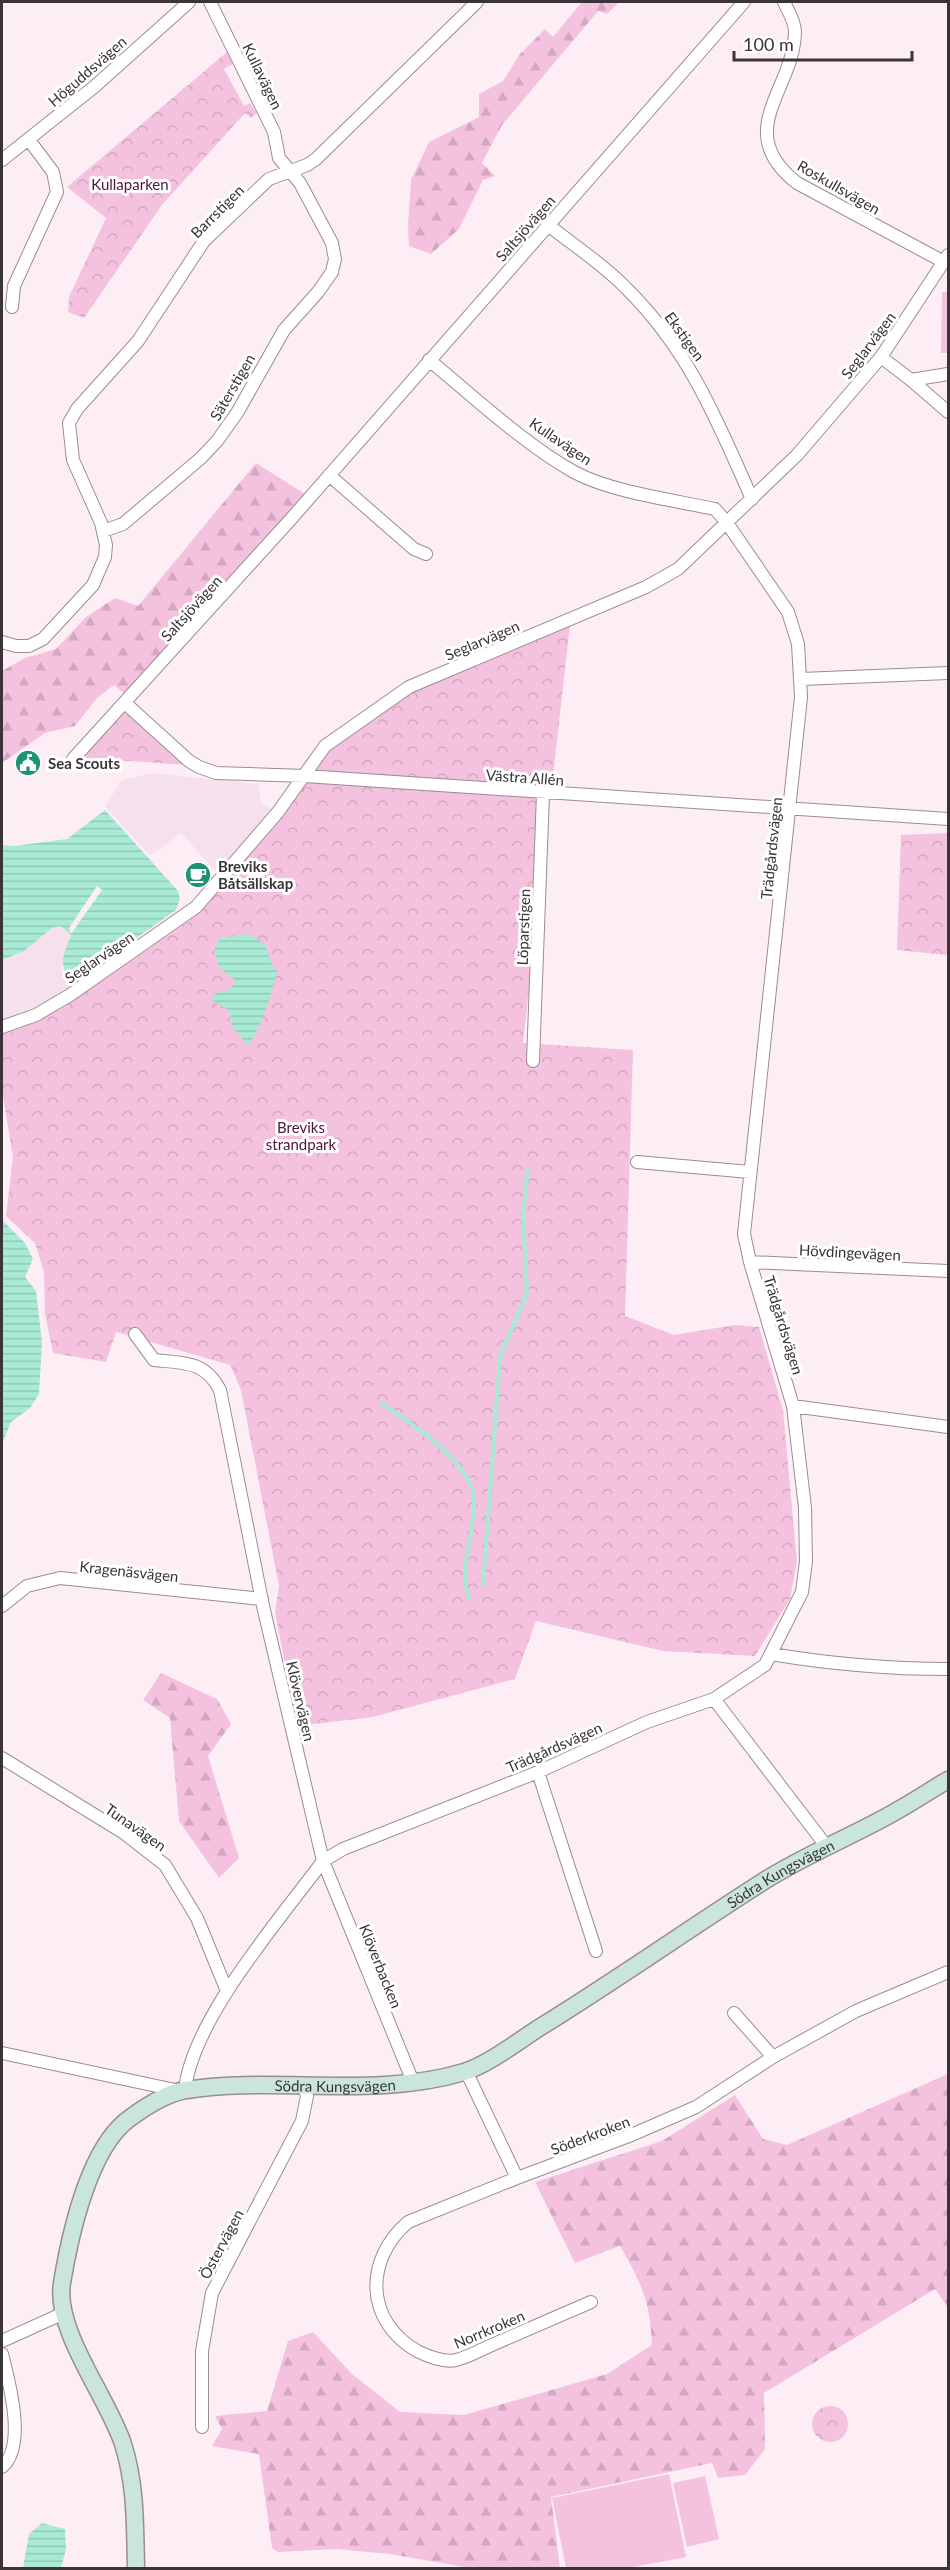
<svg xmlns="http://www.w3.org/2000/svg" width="950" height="2570" font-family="Lato,sans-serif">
  <defs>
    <pattern id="forest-firs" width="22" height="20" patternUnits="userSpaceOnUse" patternTransform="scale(1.5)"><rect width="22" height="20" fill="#f4c2df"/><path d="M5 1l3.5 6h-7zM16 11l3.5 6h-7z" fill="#d2a7c0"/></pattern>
    <pattern id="park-crowns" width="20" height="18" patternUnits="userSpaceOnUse" patternTransform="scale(1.5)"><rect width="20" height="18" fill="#f4c2df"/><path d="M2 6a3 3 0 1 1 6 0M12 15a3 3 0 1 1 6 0" fill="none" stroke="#d2a7c0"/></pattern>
    <pattern id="water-rules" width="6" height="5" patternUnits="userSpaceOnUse" patternTransform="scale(1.5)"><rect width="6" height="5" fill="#a8ead3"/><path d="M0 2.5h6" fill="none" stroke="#91c9b6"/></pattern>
  </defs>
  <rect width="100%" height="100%" fill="#fdeef6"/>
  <path fill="#f7e0ed" d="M 153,773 L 259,784 L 261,803 L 274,810 L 218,874 L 181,833 L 150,856 L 105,806 L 122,780 Z
    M 60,925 L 72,934 L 61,969 L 73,988 L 32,1011 L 2,1021 L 2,960 L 24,951 L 52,928 Z"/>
  <path fill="#f4c2df" d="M 942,292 L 948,292 L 948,353 L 941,353 Z
    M 669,2474 L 686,2557 L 628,2568 L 566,2568 L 552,2498 Z
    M 705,2476 L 719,2539 L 687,2547 L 673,2483 Z"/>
  <path fill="url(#forest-firs)" d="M 582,2 L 619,2 L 607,14 L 598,11 L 502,125 L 482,163 L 495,176 L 483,180 L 459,229 L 431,254 L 409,246 L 408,225 L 411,180 L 429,142 L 479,117 L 479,94 L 503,81 L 520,54 L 545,29 L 553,37 Z
    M 256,463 L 305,494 L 125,694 L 114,685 L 97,698 L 75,726 L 45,733 L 2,763 L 2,671 L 25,658 L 56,649 L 86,617 L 115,598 L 138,606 Z
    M 161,1673 L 217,1699 L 231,1724 L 208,1756 L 239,1858 L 219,1878 L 179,1821 L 170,1718 L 143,1700 Z
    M 948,2074 L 948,2307 L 935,2289 L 764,2393 L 765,2449 L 745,2475 L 718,2478 L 712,2463 L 551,2497 L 560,2568 L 470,2568 L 390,2554 L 336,2549 L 278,2552 L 272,2548 L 259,2454 L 212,2446 L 222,2429 L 215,2416 L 267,2411 L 288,2341 L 313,2332 L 352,2374 L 400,2412 L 464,2415 L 607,2374 L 652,2345 C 650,2301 642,2284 620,2246 L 575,2263 L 535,2182 L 662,2141 L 735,2095 L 763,2139 L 787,2145 Z"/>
  <path fill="url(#park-crowns)" d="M 227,52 L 233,64 L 224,69 L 244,106 L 250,103 L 257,113 L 251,118 L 245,113 L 162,205 L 84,318 L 68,312 L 69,297 L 106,218 L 67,187 Z
    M 570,625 L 523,1043 L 633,1050 L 625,1316 L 674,1335 L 734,1325 L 759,1327 L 783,1410 L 797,1562 L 790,1599 L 755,1656 L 663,1651 L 536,1621 L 515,1679 L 373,1717 L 297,1726 L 275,1612 L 279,1586 L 241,1390 L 230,1365 L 116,1332 L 106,1362 L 53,1353 L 45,1314 L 44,1272 L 35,1243 L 6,1216 L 13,1157 L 2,1090 L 2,1032 L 61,1009 L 189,921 L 281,816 L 326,753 L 375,716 L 417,689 Z
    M 119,713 L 129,714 L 186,765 L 86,758 L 85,754 Z
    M 948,833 L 948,955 L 897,950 L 901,835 Z
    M812 2424a18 18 0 1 1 36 0a18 18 0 1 1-36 0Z"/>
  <path fill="url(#water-rules)" d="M 105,810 L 178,891 L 180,899 L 176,910 L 71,984 C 58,963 63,956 71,935 L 60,926 L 52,928 L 24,951 L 2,960 L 2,845 L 14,846 L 67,839 Z
    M 249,934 L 265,944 L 271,963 L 277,971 C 274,989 260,1031 248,1045 L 233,1028 L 229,1011 L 211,999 L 214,994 L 229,990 L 236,981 L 219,967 L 214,950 L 220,938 Z
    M 2,1220 L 25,1243 L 33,1259 L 25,1277 L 36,1291 L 38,1308 L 42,1343 L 39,1394 L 30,1408 L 11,1422 L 2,1444 Z
    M 42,2523 L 65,2529 L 66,2549 L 61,2568 L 23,2568 L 29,2534 Z"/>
  <path fill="#fdeef6" d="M 97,886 L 102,890 L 71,934 L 69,928 Z"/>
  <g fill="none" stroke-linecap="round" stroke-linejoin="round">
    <path stroke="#a8ead3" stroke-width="4" d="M 382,1404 C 410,1422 471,1462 474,1498 C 476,1533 458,1563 469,1599
      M 483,1585 L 500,1357 L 527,1293 L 523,1214 L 528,1170"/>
    <g stroke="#9a8c94" stroke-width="14">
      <path id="street" d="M 784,2 C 788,11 795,21 795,32 C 794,90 731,131 797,183 L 944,262
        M 2,160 L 94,87 L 189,2
        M 547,224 C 573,245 603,264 626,288 C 689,350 717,420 752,499
        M 12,307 L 14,286 L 57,192 L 53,172 L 29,140
        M 881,357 L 911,380 L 948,374
        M 911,380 L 948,412
        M 329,475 L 414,549 L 426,554
        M 103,531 L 123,524 L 201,458 L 217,441 L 237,413 L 284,330 L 318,292 L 332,272 L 335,259 L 332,243 L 300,183 L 279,158 L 274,132 L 210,2
        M 2,642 L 16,646 L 29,646 L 43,639 L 93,585 L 105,557 L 106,545 L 101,523 L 73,460 L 69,423 L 77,409 L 138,341 L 204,241 L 269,179 L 307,165 L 316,159 L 477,2
        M 801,679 L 948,673
        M 125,703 L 189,761 L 199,767 L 216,773 L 305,776 L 948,819
        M 73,759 L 291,519 L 744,2
        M 2,1027 L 36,1015 L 70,995 L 196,907 L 278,812 L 325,746 L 409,687 L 646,587 L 678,569 L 797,455 L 881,357 L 948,255
        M 533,1061 L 543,794
        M 637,1162 L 750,1172
        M 750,1262 L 948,1271
        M 135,1334 L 154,1360 C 185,1363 205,1361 220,1390 L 263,1606 L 323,1861 C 280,1919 192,2020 185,2090
        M 793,1406 L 948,1427
        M 2,1606 L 27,1586 L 60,1578 L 262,1599
        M 771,1654 C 831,1664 888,1669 948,1669
        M 714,1699 L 827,1847
        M 2,1758 L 124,1833 L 165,1865 L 197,1918 L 227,1991
        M 538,1772 L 596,1951
        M 734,2013 L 773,2057
        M 2,2053 L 180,2091
        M 466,2071 L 517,2178 L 629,2136 L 696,2107 L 773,2057 L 856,2011 L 948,1972
        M 413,2082 L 323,1861 L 343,1849 L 538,1772 L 647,1722 L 714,1699 L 765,1665 L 802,1592 L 806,1561 L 805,1508 L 793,1406 L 750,1262 L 744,1234 L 801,697 L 798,644 L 788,612 L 727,523 L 715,509 C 673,500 611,492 574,472 C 525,445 472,395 429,360
        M 517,2178 L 408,2222 C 364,2260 365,2321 417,2351 C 427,2356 445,2363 456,2360 C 469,2357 482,2349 494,2344 C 526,2330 558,2316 591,2302
        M 2,2341 L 64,2313
        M 2,2354 C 9,2382 27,2446 2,2467
        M 202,2427 L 202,2351 L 212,2293 L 302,2121 L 307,2096 L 304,2087"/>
    </g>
    <g stroke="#9a8c94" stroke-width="19">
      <g id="secondary">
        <path id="s1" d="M 136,2568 C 135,2526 136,2485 123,2444 C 108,2398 54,2330 62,2283 C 70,2235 89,2147 130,2118 C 145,2107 167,2093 186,2090 C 277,2076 374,2099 464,2072 C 491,2063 518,2041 542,2026 C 618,1979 690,1928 764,1881 C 802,1857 843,1840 882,1819 C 905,1807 926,1793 948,1780"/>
      </g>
    </g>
    <use href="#street" stroke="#fff" stroke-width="12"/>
    <use href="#secondary" stroke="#c9e5dc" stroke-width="16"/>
  </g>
  <defs>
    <g id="civic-disc" transform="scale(1.35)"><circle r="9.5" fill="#1d9275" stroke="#fff"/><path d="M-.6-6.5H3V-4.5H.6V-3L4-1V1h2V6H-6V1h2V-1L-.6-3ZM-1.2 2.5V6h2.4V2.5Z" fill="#fff"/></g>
    <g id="cafe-disc" transform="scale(1.35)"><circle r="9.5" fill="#1d9275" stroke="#fff"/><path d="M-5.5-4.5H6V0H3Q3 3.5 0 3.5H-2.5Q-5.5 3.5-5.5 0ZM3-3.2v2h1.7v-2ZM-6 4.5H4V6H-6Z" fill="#fff"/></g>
  </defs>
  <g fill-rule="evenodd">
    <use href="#civic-disc" x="28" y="763"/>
    <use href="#cafe-disc" x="198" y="875"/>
  </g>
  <g text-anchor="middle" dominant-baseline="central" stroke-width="6" stroke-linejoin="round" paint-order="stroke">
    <g font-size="15" fill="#3a3438" stroke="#fff">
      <text transform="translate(87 71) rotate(-41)">Höguddsvägen</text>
      <text transform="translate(263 76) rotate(64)">Kullavägen</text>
      <text transform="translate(839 187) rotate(30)">Roskullsvägen</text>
      <text transform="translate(217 211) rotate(-45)">Barrstigen</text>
      <text transform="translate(525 228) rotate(-49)">Saltsjövägen</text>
      <text transform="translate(685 336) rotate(54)">Ekstigen</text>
      <text transform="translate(868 345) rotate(-53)">Seglarvägen</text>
      <text transform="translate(232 387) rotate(-60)">Säterstigen</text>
      <text transform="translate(561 441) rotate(34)">Kullavägen</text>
      <text transform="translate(191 608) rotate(-48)">Saltsjövägen</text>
      <text transform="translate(482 640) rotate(-23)">Seglarvägen</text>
      <text transform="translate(525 777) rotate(4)">Västra Allén</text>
      <text transform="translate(771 848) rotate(-84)">Trädgårdsvägen</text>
      <text transform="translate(523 927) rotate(-88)">Löparstigen</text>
      <text transform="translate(99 957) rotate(-34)">Seglarvägen</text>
      <text transform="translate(850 1252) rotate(3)">Hövdingevägen</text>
      <text transform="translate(784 1325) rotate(73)">Trädgårdsvägen</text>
      <text transform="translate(129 1571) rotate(6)">Kragenäsvägen</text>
      <text transform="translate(301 1701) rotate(77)">Klövervägen</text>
      <text transform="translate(554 1747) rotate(-24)">Trädgårdsvägen</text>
      <text transform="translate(136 1827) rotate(35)">Tunavägen</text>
      <text stroke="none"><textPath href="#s1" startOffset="1198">Södra Kungsvägen</textPath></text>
      <text transform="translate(381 1966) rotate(68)">Klöverbacken</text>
      <text stroke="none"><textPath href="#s1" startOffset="694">Södra Kungsvägen</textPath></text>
      <text transform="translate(590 2135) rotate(-21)">Söderkroken</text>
      <text transform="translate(221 2244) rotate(-62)">Östervägen</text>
      <text transform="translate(489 2329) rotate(-23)">Norrkroken</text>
    </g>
    <g font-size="15" fill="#50133d" stroke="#fff">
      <text x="130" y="184">Kullaparken</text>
      <text x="301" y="1127">Breviks<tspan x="301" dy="17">strandpark</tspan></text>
    </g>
    <g font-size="15" font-weight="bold" fill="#3a3438" stroke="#fff" text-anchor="start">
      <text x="48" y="763">Sea Scouts</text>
      <text x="218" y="866">Breviks<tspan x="218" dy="17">Båtsällskap</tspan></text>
    </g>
  </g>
  <rect width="950" height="2570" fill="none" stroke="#3a3438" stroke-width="6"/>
  <path d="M734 51v9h178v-9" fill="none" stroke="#3a3438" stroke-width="3"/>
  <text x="743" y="51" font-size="18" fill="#3a3438" stroke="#ffffff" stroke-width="4.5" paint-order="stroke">100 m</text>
</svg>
